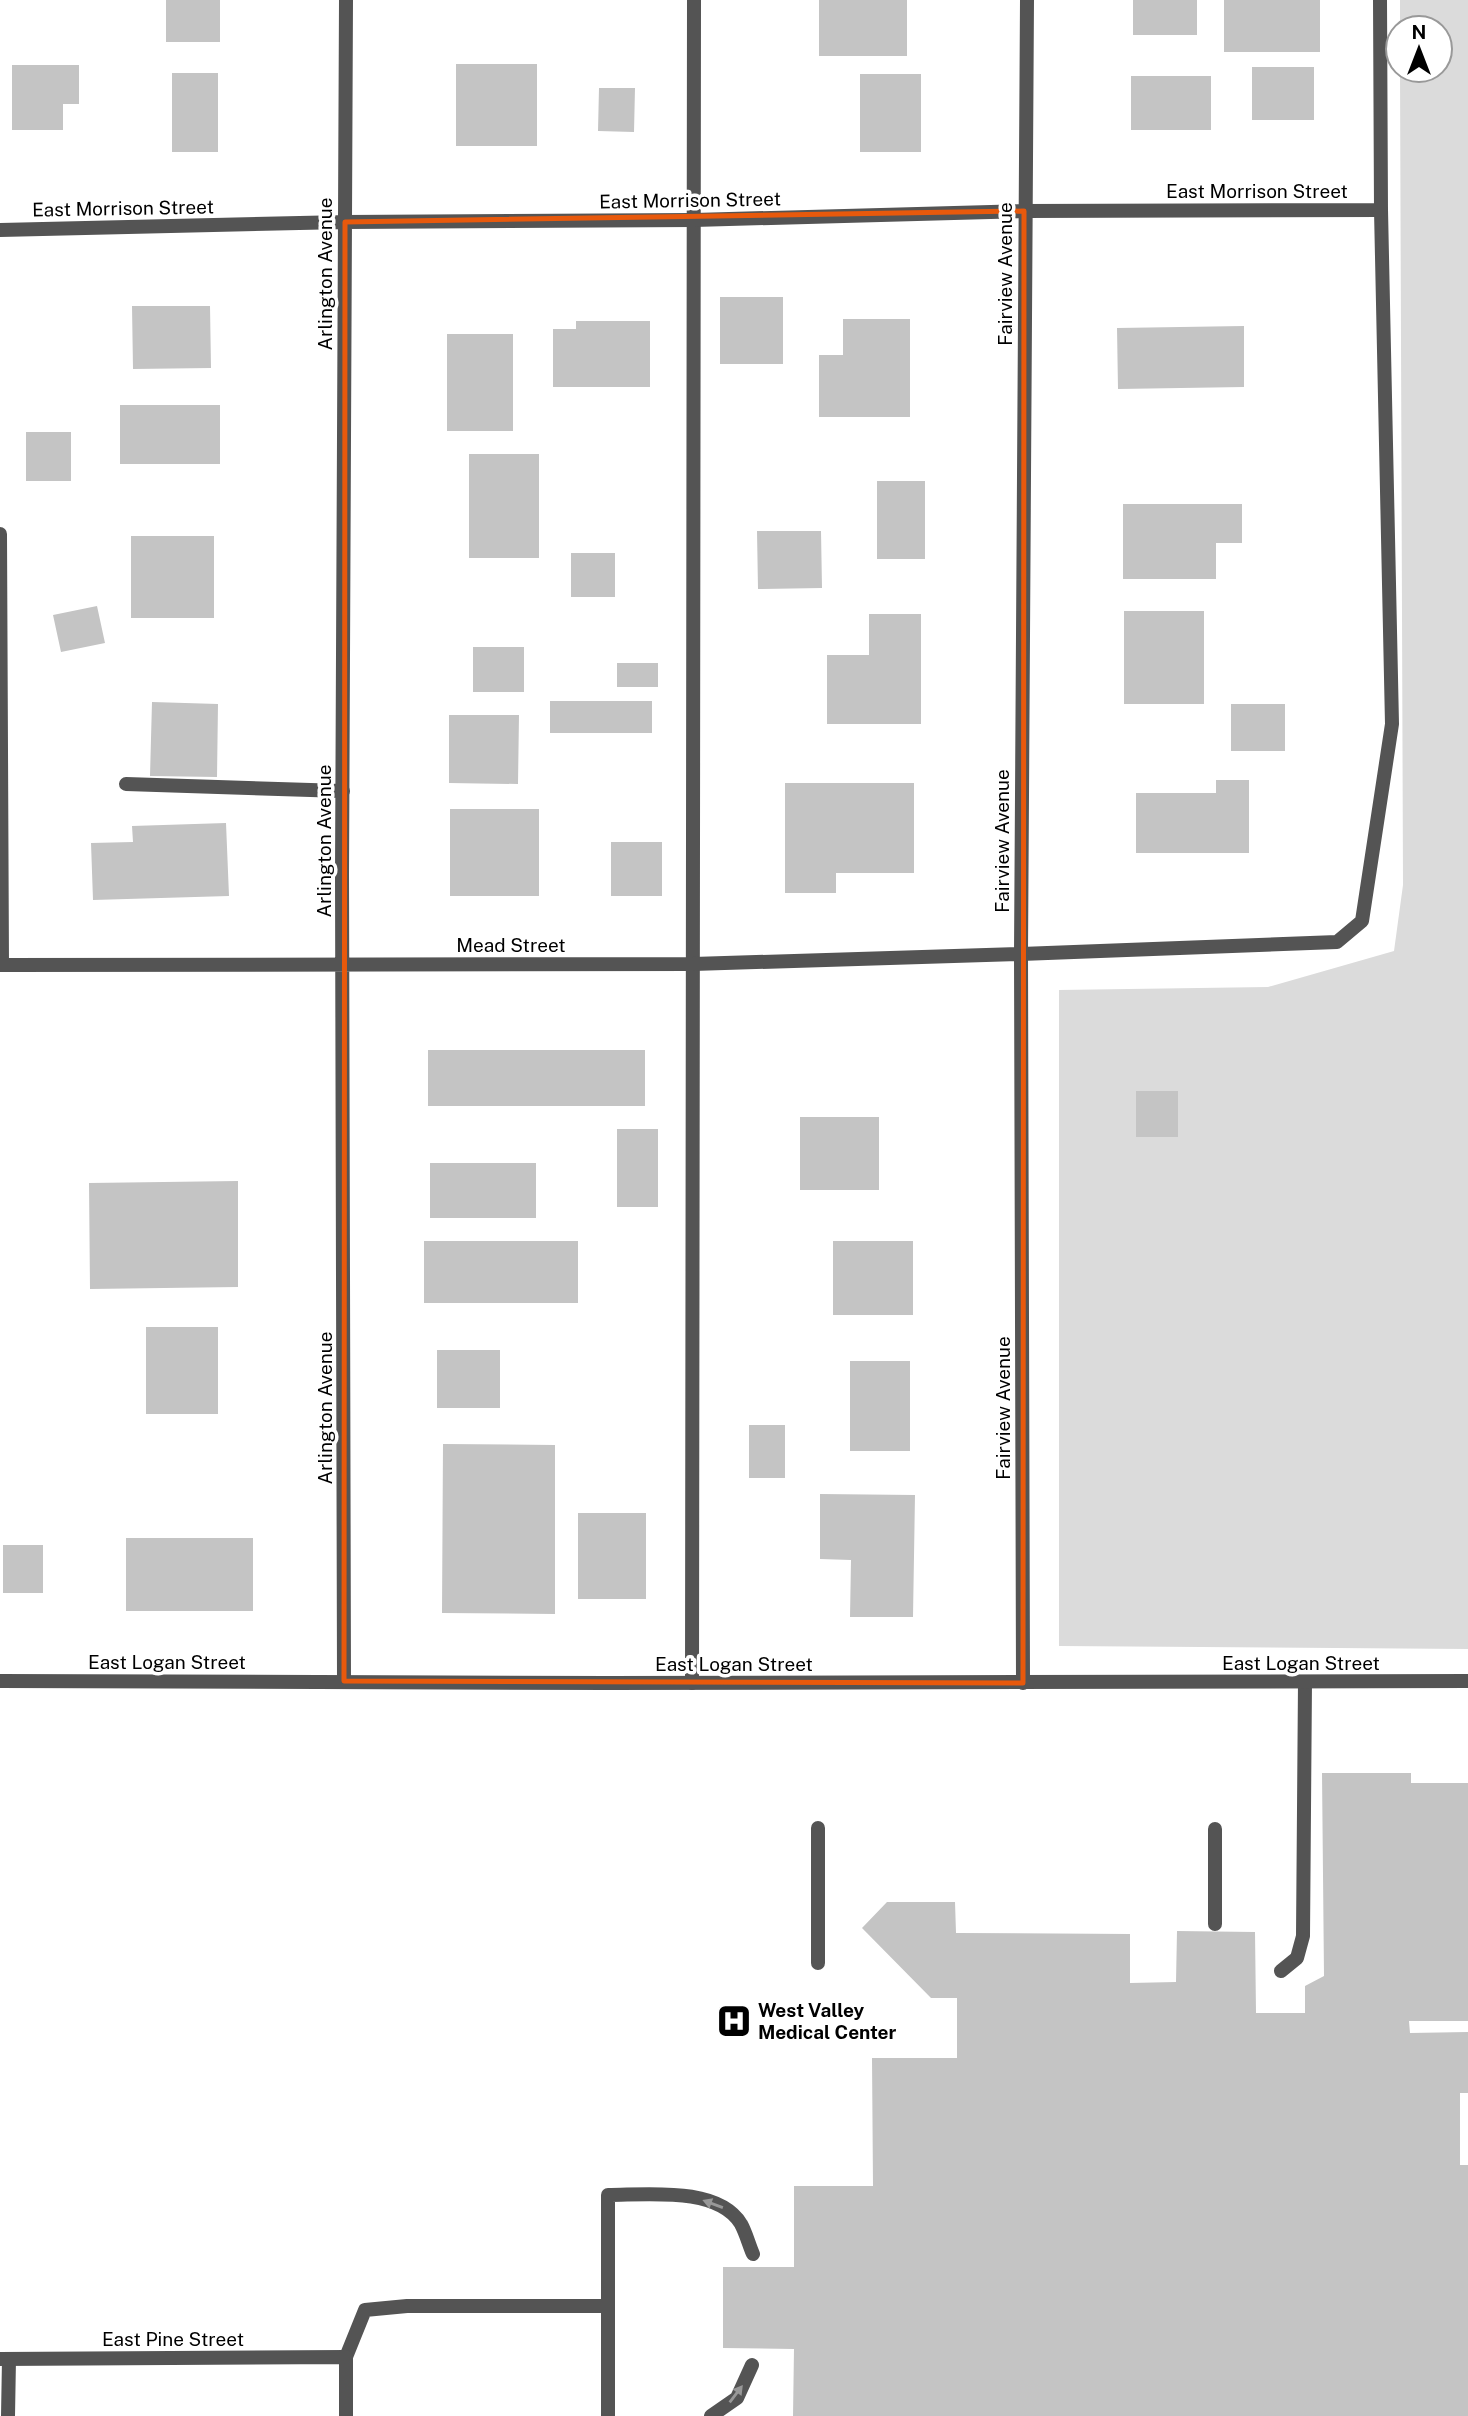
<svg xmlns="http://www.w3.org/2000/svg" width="1468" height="2416" font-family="'Public Sans',sans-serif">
  <rect width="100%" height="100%" fill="#fff"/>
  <path fill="#dbdbdb" d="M 1400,0 L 1468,0 L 1468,1649 L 1059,1646 L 1059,990 L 1268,987 L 1394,951 L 1403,885 L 1400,70 L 1440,70 L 1440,28 L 1400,28 Z"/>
  <path fill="#c4c4c4" d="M 166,0 L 220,0 L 220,42 L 166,42 Z
    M 819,0 L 907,0 L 907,56 L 819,56 Z
    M 1133,0 L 1197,0 L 1197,35 L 1133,35 Z
    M 1224,0 L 1320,0 L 1320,52 L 1224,52 Z
    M 456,64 L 537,64 L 537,146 L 456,146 Z
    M 12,65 L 79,65 L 79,104 L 63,104 L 63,130 L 12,130 Z
    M 1252,67 L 1314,67 L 1314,120 L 1252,120 Z
    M 172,73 L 218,73 L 218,152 L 172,152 Z
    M 860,74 L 921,74 L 921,152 L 860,152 Z
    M 1131,76 L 1211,76 L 1211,130 L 1131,130 Z
    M 599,88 L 635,88 L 634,132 L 598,131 Z
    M 720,297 L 783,297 L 783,364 L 720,364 Z
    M 132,306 L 210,306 L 211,368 L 133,369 Z
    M 843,319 L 910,319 L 910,417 L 819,417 L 819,355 L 843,355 Z
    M 576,321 L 650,321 L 650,387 L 553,387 L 553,329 L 576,329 Z
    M 1244,326 L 1244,387 L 1118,389 L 1117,328 Z
    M 447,334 L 513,334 L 513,431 L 447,431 Z
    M 120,405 L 220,405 L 220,464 L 120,464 Z
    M 26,432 L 71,432 L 71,481 L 26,481 Z
    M 469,454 L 539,454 L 539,558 L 469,558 Z
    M 877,481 L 925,481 L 925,559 L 877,559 Z
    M 1123,504 L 1242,504 L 1242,543 L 1216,543 L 1216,579 L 1123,579 Z
    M 757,531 L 821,531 L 822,588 L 758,589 Z
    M 131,536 L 214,536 L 214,618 L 131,618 Z
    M 571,553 L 615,553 L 615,597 L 571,597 Z
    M 97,606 L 105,643 L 61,652 L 53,615 Z
    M 1124,611 L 1204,611 L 1204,704 L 1124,704 Z
    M 869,614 L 921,614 L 921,724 L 827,724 L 827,655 L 869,655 Z
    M 473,647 L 524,647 L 524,692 L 473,692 Z
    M 617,663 L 658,663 L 658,687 L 617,687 Z
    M 550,701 L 652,701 L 652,733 L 550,733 Z
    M 152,702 L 218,704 L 217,777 L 150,776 Z
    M 1231,704 L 1285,704 L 1285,751 L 1231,751 Z
    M 449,715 L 519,715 L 518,784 L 449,783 Z
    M 1216,780 L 1249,780 L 1249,853 L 1136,853 L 1136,793 L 1216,793 Z
    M 785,783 L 914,783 L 914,873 L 836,873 L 836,893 L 785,893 Z
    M 450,809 L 539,809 L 539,896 L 450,896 Z
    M 226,823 L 229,896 L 93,900 L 91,843 L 133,842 L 132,826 Z
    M 611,842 L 662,842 L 662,896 L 611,896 Z
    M 428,1050 L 645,1050 L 645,1106 L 428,1106 Z
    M 1136,1091 L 1178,1091 L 1178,1137 L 1136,1137 Z
    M 800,1117 L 879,1117 L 879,1190 L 800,1190 Z
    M 617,1129 L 658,1129 L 658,1207 L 617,1207 Z
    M 430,1163 L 536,1163 L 536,1218 L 430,1218 Z
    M 238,1181 L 238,1287 L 90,1289 L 89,1183 Z
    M 424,1241 L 578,1241 L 578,1303 L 424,1303 Z
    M 833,1241 L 913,1241 L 913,1315 L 833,1315 Z
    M 146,1327 L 218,1327 L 218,1414 L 146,1414 Z
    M 437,1350 L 500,1350 L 500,1408 L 437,1408 Z
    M 850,1361 L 910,1361 L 910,1451 L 850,1451 Z
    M 749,1425 L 785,1425 L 785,1478 L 749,1478 Z
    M 443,1444 L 555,1445 L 555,1614 L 442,1613 Z
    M 820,1494 L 915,1495 L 913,1617 L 850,1617 L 851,1560 L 820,1559 Z
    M 578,1513 L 646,1513 L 646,1599 L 578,1599 Z
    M 126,1538 L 253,1538 L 253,1611 L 126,1611 Z
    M 3,1545 L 43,1545 L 43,1593 L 3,1593 Z
    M 1322,1773 L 1411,1773 L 1411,1783 L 1468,1783 L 1468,2021 L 1409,2021 L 1410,2033 L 1468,2032 L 1468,2093 L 1460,2093 L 1460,2165 L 1468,2165 L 1468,2416 L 793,2416 L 794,2349 L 723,2348 L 723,2267 L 794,2267 L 794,2186 L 873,2186 L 872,2058 L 957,2058 L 957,1998 L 931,1998 L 862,1928 L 887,1902 L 955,1902 L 956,1933 L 1130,1934 L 1130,1983 L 1176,1982 L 1177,1931 L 1255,1932 L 1256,2013 L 1305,2013 L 1305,1986 L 1324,1976 Z"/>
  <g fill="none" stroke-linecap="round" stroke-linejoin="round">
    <path stroke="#545454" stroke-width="14" d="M 0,534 L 2,965
      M 126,784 L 343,791
      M 1021,954 L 1337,942 L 1362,921 L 1392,724 L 1381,210
      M 692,1683 L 694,0
      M 818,1828 L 818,1963
      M 1215,1829 L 1215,1924
      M 1281,1971 L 1297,1958 L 1303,1936 L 1305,1682
      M 346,2357 L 365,2310 L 407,2306 L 607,2306
      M 8,2416 L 9,2359
      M 608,2416 L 608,2195 C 646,2195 718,2186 741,2224 C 746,2233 749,2245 753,2254
      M 711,2416 L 737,2398 L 752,2365"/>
    <path stroke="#545454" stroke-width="14" d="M 0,230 L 345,222 L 694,220 L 1024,211 L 1381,210 L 1380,0
      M 0,965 L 693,964 L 1021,954
      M 344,1681 L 342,874 L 346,0
      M 1023,1683 L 1021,954 L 1027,0
      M 0,2359 L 346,2357 L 346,2416"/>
    <path stroke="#545454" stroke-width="14" d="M 0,1681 L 607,1683 L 1468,1681"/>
  </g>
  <defs><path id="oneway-solid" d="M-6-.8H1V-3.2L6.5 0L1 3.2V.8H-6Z" transform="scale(1.75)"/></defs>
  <g fill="#989898">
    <use href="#oneway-solid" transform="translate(713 2204) rotate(-160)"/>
    <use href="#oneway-solid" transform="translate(736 2394) rotate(-53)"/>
  </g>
  <path fill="none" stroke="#e8590c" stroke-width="5" stroke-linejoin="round" d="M 1024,211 L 1023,1683 L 344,1681 L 345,222 Z"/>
  <defs>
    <g id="hospital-square" transform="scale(1.75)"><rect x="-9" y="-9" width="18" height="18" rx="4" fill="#000" stroke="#fff"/><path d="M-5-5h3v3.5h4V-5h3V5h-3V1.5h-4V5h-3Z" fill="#fff"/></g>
  </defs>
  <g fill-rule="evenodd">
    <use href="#hospital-square" x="734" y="2021"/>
  </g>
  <g text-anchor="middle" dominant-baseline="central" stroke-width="7" stroke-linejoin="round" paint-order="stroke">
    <g font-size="19" fill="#000" stroke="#fff">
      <text x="1257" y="191">East Morrison Street</text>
      <text transform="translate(690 200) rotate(-1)">East Morrison Street</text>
      <text transform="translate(123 208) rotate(-1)">East Morrison Street</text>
      <text transform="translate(325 274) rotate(-90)">Arlington Avenue</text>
      <text transform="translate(1005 274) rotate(-90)">Fairview Avenue</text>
      <text transform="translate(324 841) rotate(-90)">Arlington Avenue</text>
      <text transform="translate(1002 841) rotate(-90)">Fairview Avenue</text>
      <text x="511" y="945">Mead Street</text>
      <text transform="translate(325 1408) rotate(-90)">Arlington Avenue</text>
      <text transform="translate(1003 1408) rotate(-90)">Fairview Avenue</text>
      <text x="167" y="1662">East Logan Street</text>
      <text x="1301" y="1663">East Logan Street</text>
      <text x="734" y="1664">East Logan Street</text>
      <text x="173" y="2339">East Pine Street</text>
    </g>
    <g font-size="19" font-weight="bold" fill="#000" stroke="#fff" text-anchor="start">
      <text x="758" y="2010">West Valley<tspan x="758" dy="22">Medical Center</tspan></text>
    </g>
  </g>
  <g transform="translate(1419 49)"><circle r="33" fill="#ffffff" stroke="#999999" stroke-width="2"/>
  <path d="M0-5L12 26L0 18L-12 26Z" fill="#000000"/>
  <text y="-10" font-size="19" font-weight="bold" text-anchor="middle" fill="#000000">N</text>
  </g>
</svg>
